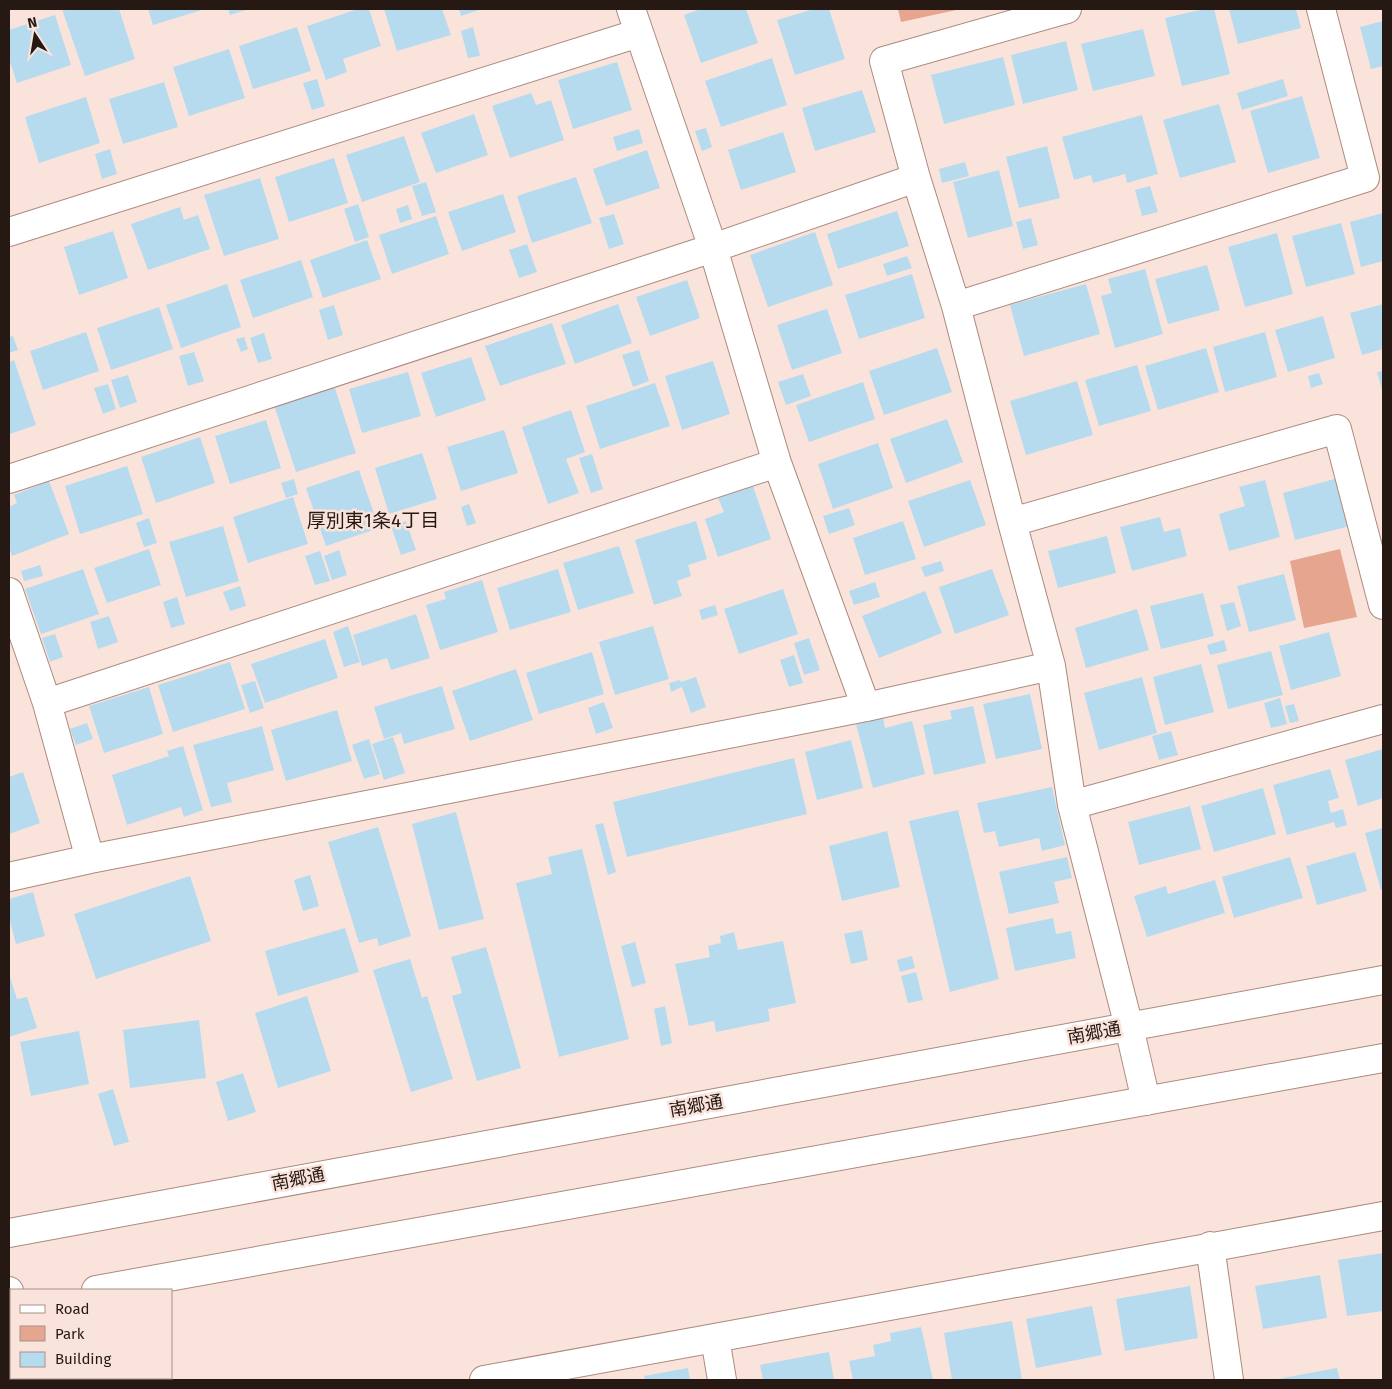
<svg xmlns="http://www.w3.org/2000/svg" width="1392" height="1389" font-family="'Fira Sans','Noto Sans JP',sans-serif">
  <rect width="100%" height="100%" fill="#fae3db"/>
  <path fill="#e6a58f" d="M 898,9 L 961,9 L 901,22 Z
    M 1340,549 L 1357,617 L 1304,628 L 1290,561 Z"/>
  <path fill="#b7dbee" d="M 62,9 L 119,9 L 135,59 L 85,76 Z
    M 148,9 L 205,9 L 153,25 Z
    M 228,9 L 249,9 L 230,15 Z
    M 358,9 L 369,9 L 381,46 L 343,59 L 347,72 L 326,80 L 307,26 Z
    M 384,9 L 442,9 L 451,35 L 397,51 Z
    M 459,9 L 482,9 L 461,16 Z
    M 701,9 L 746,9 L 758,43 L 701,63 L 684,15 Z
    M 814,9 L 829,9 L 845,59 L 795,75 L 777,20 Z
    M 1204,9 L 1214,9 L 1230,74 L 1182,86 L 1165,18 Z
    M 1229,9 L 1296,9 L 1301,28 L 1238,44 Z
    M 55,15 L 71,65 L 17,83 L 9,59 L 9,30 Z
    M 1383,21 L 1383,66 L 1371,69 L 1360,27 Z
    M 297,27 L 311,71 L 253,89 L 239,46 Z
    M 473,27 L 480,56 L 468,58 L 461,31 Z
    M 1143,29 L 1155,76 L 1093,91 L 1081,44 Z
    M 1066,41 L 1078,90 L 1023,104 L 1011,55 Z
    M 229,49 L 245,98 L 189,116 L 173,67 Z
    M 1003,57 L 1015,105 L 944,124 L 931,75 Z
    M 772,58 L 787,105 L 721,127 L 705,81 Z
    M 617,62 L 632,110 L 573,129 L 558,80 Z
    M 317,79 L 325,106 L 312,110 L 303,83 Z
    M 1283,79 L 1288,96 L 1242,110 L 1237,93 Z
    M 164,82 L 178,127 L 123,144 L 109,99 Z
    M 862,90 L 876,132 L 815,151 L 802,108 Z
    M 531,93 L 536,105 L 551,100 L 564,140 L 510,158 L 492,106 Z
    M 1302,96 L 1320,158 L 1268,173 L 1250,111 Z
    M 86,97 L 100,143 L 39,163 L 25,117 Z
    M 1219,104 L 1236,162 L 1180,178 L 1163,120 Z
    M 474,114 L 488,155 L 436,173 L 421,133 Z
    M 1142,115 L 1158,174 L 1127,183 L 1125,174 L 1093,183 L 1091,175 L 1074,180 L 1062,137 Z
    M 706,128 L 712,147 L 702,151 L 695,131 Z
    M 639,129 L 643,143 L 617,151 L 613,137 Z
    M 783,132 L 796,172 L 741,190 L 728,150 Z
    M 404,136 L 420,182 L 362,202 L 346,155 Z
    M 1047,146 L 1060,198 L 1019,208 L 1006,157 Z
    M 110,149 L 117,174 L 102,179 L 95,154 Z
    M 647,150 L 660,188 L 606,206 L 593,169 Z
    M 334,158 L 348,203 L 289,222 L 275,177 Z
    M 965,162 L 969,176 L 942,183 L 939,169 Z
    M 999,170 L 1013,226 L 968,238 L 953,182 Z
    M 576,177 L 592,223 L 532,243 L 517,196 Z
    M 260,178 L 279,239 L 224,256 L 204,195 Z
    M 426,182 L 436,212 L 422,216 L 412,186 Z
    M 1150,186 L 1158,212 L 1142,216 L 1135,190 Z
    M 503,194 L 516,232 L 462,251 L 448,212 Z
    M 358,204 L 369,237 L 355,242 L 344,209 Z
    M 408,205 L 412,219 L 400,223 L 396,209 Z
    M 180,207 L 184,220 L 198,215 L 210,249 L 148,270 L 131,224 Z
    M 897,211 L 909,246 L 838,269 L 827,234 Z
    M 1383,213 L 1383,261 L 1361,267 L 1350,222 Z
    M 614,214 L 624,244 L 609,249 L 599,218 Z
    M 436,216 L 449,254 L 392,274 L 379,235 Z
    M 1031,218 L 1038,245 L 1023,249 L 1016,222 Z
    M 1341,223 L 1355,274 L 1306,287 L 1292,236 Z
    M 113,231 L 128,278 L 79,295 L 64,247 Z
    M 815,232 L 833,285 L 768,307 L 750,255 Z
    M 1277,233 L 1293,294 L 1245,307 L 1228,247 Z
    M 367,240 L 381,279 L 323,298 L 310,260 Z
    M 527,244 L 537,272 L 519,278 L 509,250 Z
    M 907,256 L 912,268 L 887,276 L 883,264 Z
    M 301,260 L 313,297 L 253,318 L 240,280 Z
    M 1207,265 L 1220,310 L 1168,324 L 1155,279 Z
    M 1145,269 L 1163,334 L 1115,348 L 1101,296 L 1112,293 L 1108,279 Z
    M 912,274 L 925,318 L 859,339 L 845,295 Z
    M 687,280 L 700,318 L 650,336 L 636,297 Z
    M 227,284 L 241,327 L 181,348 L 166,305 Z
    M 1086,284 L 1100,334 L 1024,356 L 1010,305 Z
    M 618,304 L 632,343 L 575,364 L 561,325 Z
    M 1383,304 L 1383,349 L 1362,355 L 1350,313 Z
    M 334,305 L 343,335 L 328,340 L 319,310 Z
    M 159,307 L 173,349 L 111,370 L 97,328 Z
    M 827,309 L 842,353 L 792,370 L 777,325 Z
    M 1323,316 L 1335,358 L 1288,372 L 1275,330 Z
    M 552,323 L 566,364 L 500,386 L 485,346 Z
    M 86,332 L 99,371 L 43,390 L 30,351 Z
    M 1265,332 L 1277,377 L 1225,392 L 1213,347 Z
    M 264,333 L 272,359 L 258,363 L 250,338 Z
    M 13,336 L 18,350 L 9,353 L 9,337 Z
    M 244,337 L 248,349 L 241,352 L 236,339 Z
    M 937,348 L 952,392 L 884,415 L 869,371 Z
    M 1206,348 L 1219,392 L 1158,410 L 1145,366 Z
    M 639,350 L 649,381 L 633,387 L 622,355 Z
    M 194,352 L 204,381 L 188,386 L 179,356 Z
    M 471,357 L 486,400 L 436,417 L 421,373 Z
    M 14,360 L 36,425 L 10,434 L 9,362 Z
    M 713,361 L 730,414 L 682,430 L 665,376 Z
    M 1137,365 L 1151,411 L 1099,426 L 1085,380 Z
    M 1383,371 L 1383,393 L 1377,372 Z
    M 408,372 L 421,416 L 362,433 L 349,389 Z
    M 1319,373 L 1323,384 L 1311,388 L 1308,376 Z
    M 803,374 L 811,396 L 786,405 L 778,382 Z
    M 128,375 L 137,402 L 120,408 L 111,380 Z
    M 1077,381 L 1093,435 L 1026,455 L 1010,401 Z
    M 333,382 L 356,453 L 296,472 L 273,402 Z
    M 863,382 L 875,419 L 809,442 L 796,405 Z
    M 655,383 L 670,426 L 600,449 L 586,406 Z
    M 108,384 L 116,409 L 103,414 L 94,388 Z
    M 571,410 L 585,452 L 566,459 L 579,493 L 548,504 L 522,427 Z
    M 947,419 L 963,462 L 906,483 L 890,439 Z
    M 266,420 L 281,468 L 230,484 L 215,436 Z
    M 504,430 L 518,473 L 461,491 L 447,447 Z
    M 200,437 L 215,483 L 156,503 L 141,457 Z
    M 878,443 L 893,488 L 833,509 L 818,464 Z
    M 422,453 L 437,499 L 389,514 L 375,468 Z
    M 592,454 L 603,489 L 591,493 L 579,458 Z
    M 127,466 L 143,514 L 80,534 L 65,486 Z
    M 359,470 L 379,528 L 326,546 L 306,488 Z
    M 1338,478 L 1350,526 L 1295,540 L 1283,493 Z
    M 294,479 L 298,494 L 286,498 L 281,483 Z
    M 970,480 L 986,525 L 924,547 L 908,501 Z
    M 1265,480 L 1280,537 L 1229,551 L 1219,514 L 1245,506 L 1239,487 Z
    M 49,481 L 69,534 L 12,556 L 9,547 L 9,507 L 17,503 L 14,495 Z
    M 753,486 L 771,539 L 718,557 L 705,519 L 724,512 L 718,498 Z
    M 293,497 L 308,544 L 248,563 L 233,517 Z
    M 469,504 L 476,523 L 467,526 L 461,507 Z
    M 849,508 L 855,525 L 829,534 L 823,516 Z
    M 1160,517 L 1164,532 L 1180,528 L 1187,556 L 1132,571 L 1120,527 Z
    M 149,518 L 157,543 L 144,547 L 136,523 Z
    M 406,521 L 416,550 L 401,555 L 391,526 Z
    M 696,521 L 707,559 L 688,565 L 691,576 L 677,581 L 682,596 L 654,605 L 635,540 Z
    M 903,521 L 916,559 L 865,575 L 853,538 Z
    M 223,526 L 239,581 L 186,597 L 169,542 Z
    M 1107,536 L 1116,573 L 1058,588 L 1048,551 Z
    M 619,546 L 634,593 L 578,610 L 563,563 Z
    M 149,549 L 161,585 L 107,603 L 94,568 Z
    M 339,550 L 347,575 L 332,580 L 324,556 Z
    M 320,551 L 330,581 L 315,585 L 305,556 Z
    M 941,561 L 944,571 L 925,577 L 921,567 Z
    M 40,565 L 43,576 L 24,581 L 21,571 Z
    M 83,569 L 99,614 L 41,634 L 25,589 Z
    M 558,569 L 571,612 L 510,630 L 497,588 Z
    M 992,569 L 1009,615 L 955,634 L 939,587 Z
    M 1284,574 L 1296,620 L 1249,632 L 1237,586 Z
    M 482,580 L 498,632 L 440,650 L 426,605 L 446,599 L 444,592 Z
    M 875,582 L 880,597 L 854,605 L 849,591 Z
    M 240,586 L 246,606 L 230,611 L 223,592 Z
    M 783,589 L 798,634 L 739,654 L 724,609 Z
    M 925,591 L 942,633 L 879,658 L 862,616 Z
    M 1203,593 L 1214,636 L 1161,649 L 1150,606 Z
    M 177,597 L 185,624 L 171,628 L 163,602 Z
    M 1234,602 L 1241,626 L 1227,631 L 1220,605 Z
    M 715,605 L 718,615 L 702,620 L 699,610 Z
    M 1137,609 L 1149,650 L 1086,668 L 1075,628 Z
    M 416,614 L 430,658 L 391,670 L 387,658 L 362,666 L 353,635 Z
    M 109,616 L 118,642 L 98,649 L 90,622 Z
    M 348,626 L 360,662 L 344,667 L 333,632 Z
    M 653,626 L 669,679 L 615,695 L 599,642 Z
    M 1329,632 L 1341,676 L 1291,690 L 1279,646 Z
    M 55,634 L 63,657 L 50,662 L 42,638 Z
    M 809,638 L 820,670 L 804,675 L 794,643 Z
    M 325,639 L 338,678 L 265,703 L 251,664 Z
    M 1224,640 L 1227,651 L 1210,655 L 1207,645 Z
    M 1271,651 L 1283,695 L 1228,709 L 1217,665 Z
    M 592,652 L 604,694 L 539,714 L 526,673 Z
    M 794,655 L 803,683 L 789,687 L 780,660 Z
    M 230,662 L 245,709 L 173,732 L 158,685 Z
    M 1201,664 L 1214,712 L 1165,725 L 1153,677 Z
    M 516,669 L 533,720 L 470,741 L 452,691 Z
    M 696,677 L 706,707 L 691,713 L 682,687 L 671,692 L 669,683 L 680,680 L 681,682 Z
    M 1142,677 L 1157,733 L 1099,750 L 1084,693 Z
    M 255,681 L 264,708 L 250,713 L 241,685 Z
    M 442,686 L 455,729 L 404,744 L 401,733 L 384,739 L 374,707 Z
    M 149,687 L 163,734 L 104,753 L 89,706 Z
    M 1030,694 L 1042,749 L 996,759 L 983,704 Z
    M 1280,698 L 1287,724 L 1271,728 L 1264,703 Z
    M 604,702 L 613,728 L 596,734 L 588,708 Z
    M 1294,704 L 1299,721 L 1290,723 L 1285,706 Z
    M 973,706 L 986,763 L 934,775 L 923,725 L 952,719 L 950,711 Z
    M 337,710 L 352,761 L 286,781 L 271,730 Z
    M 883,717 L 885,728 L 912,721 L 925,774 L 873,788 L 856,724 Z
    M 87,723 L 93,739 L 76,745 L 70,729 Z
    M 262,726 L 274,770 L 227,783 L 232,802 L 211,807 L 193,745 Z
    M 1171,731 L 1178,755 L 1159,760 L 1152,736 Z
    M 393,737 L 405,773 L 384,780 L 372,744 Z
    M 369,739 L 380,774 L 364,779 L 352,745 Z
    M 851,740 L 863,788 L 817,800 L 805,752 Z
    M 183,746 L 203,810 L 184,817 L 181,807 L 127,825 L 112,775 L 169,756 L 167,751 Z
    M 1383,749 L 1383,798 L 1358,806 L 1345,760 Z
    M 794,758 L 807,814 L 627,857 L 613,802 Z
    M 1330,769 L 1339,798 L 1328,801 L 1331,813 L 1343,809 L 1347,825 L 1336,828 L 1334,822 L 1287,835 L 1273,785 Z
    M 23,772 L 40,823 L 9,834 L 9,777 Z
    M 1052,787 L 1065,845 L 1042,851 L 1039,838 L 999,847 L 995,831 L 984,833 L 977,803 Z
    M 1263,788 L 1276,834 L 1214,852 L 1201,806 Z
    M 1190,806 L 1201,849 L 1139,865 L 1128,822 Z
    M 958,810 L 999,979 L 950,992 L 909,821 Z
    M 456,812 L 484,919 L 439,930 L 412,824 Z
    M 603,823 L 616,872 L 608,875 L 595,825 Z
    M 378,827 L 411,936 L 379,946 L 377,938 L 359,943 L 328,842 Z
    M 1383,828 L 1383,889 L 1381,890 L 1365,833 Z
    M 887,831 L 900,887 L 842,901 L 829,846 Z
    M 582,849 L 629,1039 L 559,1057 L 516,883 L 552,874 L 548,857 Z
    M 1355,852 L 1367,891 L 1317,905 L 1306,866 Z
    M 1067,857 L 1072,878 L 1054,882 L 1059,903 L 1009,914 L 999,872 Z
    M 1290,857 L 1303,898 L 1234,918 L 1222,877 Z
    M 310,875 L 319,906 L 303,911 L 294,880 Z
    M 190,876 L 211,941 L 96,979 L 74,914 Z
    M 1215,880 L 1225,913 L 1147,937 L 1134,896 L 1166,886 L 1168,894 Z
    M 33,892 L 45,936 L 16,944 L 9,917 L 9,899 Z
    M 1053,918 L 1056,934 L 1071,931 L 1076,958 L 1015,971 L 1006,928 Z
    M 345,928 L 359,972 L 278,996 L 265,951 Z
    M 862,930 L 868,960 L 851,964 L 844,934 Z
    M 734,932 L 738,950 L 783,941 L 796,1003 L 768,1009 L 770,1021 L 716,1032 L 714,1021 L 689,1026 L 675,964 L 710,957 L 708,946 L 721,943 L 720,936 Z
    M 635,942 L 646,983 L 632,987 L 621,946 Z
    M 486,947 L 521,1068 L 477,1081 L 452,996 L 462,993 L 451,957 Z
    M 912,956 L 915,968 L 900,972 L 897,960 Z
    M 410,959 L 422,998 L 427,996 L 453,1079 L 411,1092 L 373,970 Z
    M 916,972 L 923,1000 L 908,1003 L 901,976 Z
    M 9,974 L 17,999 L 27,997 L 37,1028 L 9,1037 Z
    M 307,996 L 331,1071 L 278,1088 L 255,1013 Z
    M 665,1006 L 672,1043 L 661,1046 L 654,1009 Z
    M 199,1020 L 206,1078 L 130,1088 L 123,1030 Z
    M 79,1031 L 89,1084 L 31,1096 L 20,1042 Z
    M 243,1073 L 256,1112 L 228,1121 L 216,1082 Z
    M 113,1089 L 129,1142 L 114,1146 L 98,1094 Z
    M 1383,1253 L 1383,1311 L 1347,1316 L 1338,1260 Z
    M 1320,1275 L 1327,1318 L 1263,1329 L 1255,1286 Z
    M 1190,1286 L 1198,1338 L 1125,1351 L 1116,1299 Z
    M 1092,1306 L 1102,1355 L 1036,1368 L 1026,1319 Z
    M 1012,1321 L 1022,1380 L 952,1380 L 944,1333 Z
    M 921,1327 L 933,1380 L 853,1380 L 849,1361 L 875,1356 L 873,1345 L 891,1341 L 890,1333 Z
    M 829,1352 L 834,1380 L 763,1380 L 760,1365 Z
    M 688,1368 L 690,1380 L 645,1380 L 644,1376 Z
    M 1337,1368 L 1340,1380 L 1278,1380 L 1277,1379 Z"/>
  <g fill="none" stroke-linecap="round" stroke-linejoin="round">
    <g stroke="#ad8a7e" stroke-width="30">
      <path id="minor" d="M 631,9 L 713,248 L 777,463 L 866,707
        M 1067,9 L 884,61 L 916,178 L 956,306 L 1012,522 L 1051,666 L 1072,805 L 1129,1027 L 1146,1101
        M 9,232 L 639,33
        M 956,306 L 1365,178 L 1321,9
        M 9,479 L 713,248 L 916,178
        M 1012,522 L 1337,429 L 1383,605
        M 9,592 L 47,703 L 90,859
        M 47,703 L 777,463
        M 1072,805 L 1383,719
        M 9,877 L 90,859 L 454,788 L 866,707 L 1051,666
        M 1210,1246 L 1229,1380
        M 715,1338 L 722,1380
        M 484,1380 L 1383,1216"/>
    </g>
    <g stroke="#ad8a7e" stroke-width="30">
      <path id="tertiary" d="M 9,1233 L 1383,980
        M 96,1290 L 1383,1058
        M 9,1291 L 11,1299"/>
    </g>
    <use href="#minor" stroke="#fff" stroke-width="28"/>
    <use href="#tertiary" stroke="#fff" stroke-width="28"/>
  </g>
  <g text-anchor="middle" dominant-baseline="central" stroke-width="5" stroke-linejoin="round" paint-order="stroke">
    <g font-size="18" fill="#261914" stroke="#fae3db">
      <text transform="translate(1094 1033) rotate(-10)">南郷通</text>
      <text transform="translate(696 1106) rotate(-10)">南郷通</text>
      <text transform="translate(298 1179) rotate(-11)">南郷通</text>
    </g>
    <g font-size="19" fill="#261914" stroke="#fae3db">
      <text x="373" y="520">厚別東1条4丁目</text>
    </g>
  </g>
  <rect width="1392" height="1389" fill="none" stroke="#261914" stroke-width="20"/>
  <rect x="10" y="1289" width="162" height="90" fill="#fae3db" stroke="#a5928b"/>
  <rect x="20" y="1305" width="25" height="8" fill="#ffffff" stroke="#a5928b"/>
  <text x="55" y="1314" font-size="15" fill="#261914">Road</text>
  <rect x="20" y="1326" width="25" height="15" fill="#e6a58f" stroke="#a5928b"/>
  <text x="55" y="1339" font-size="15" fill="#261914">Park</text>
  <rect x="20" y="1352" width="25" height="15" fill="#b7dbee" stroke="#a5928b"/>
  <text x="55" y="1364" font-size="15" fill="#261914">Building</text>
  <g transform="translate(35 35) rotate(348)" stroke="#fae3db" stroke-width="4" paint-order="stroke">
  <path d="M0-4L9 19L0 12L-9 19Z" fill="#261914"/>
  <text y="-8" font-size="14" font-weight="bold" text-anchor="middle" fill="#261914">N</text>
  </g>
</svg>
